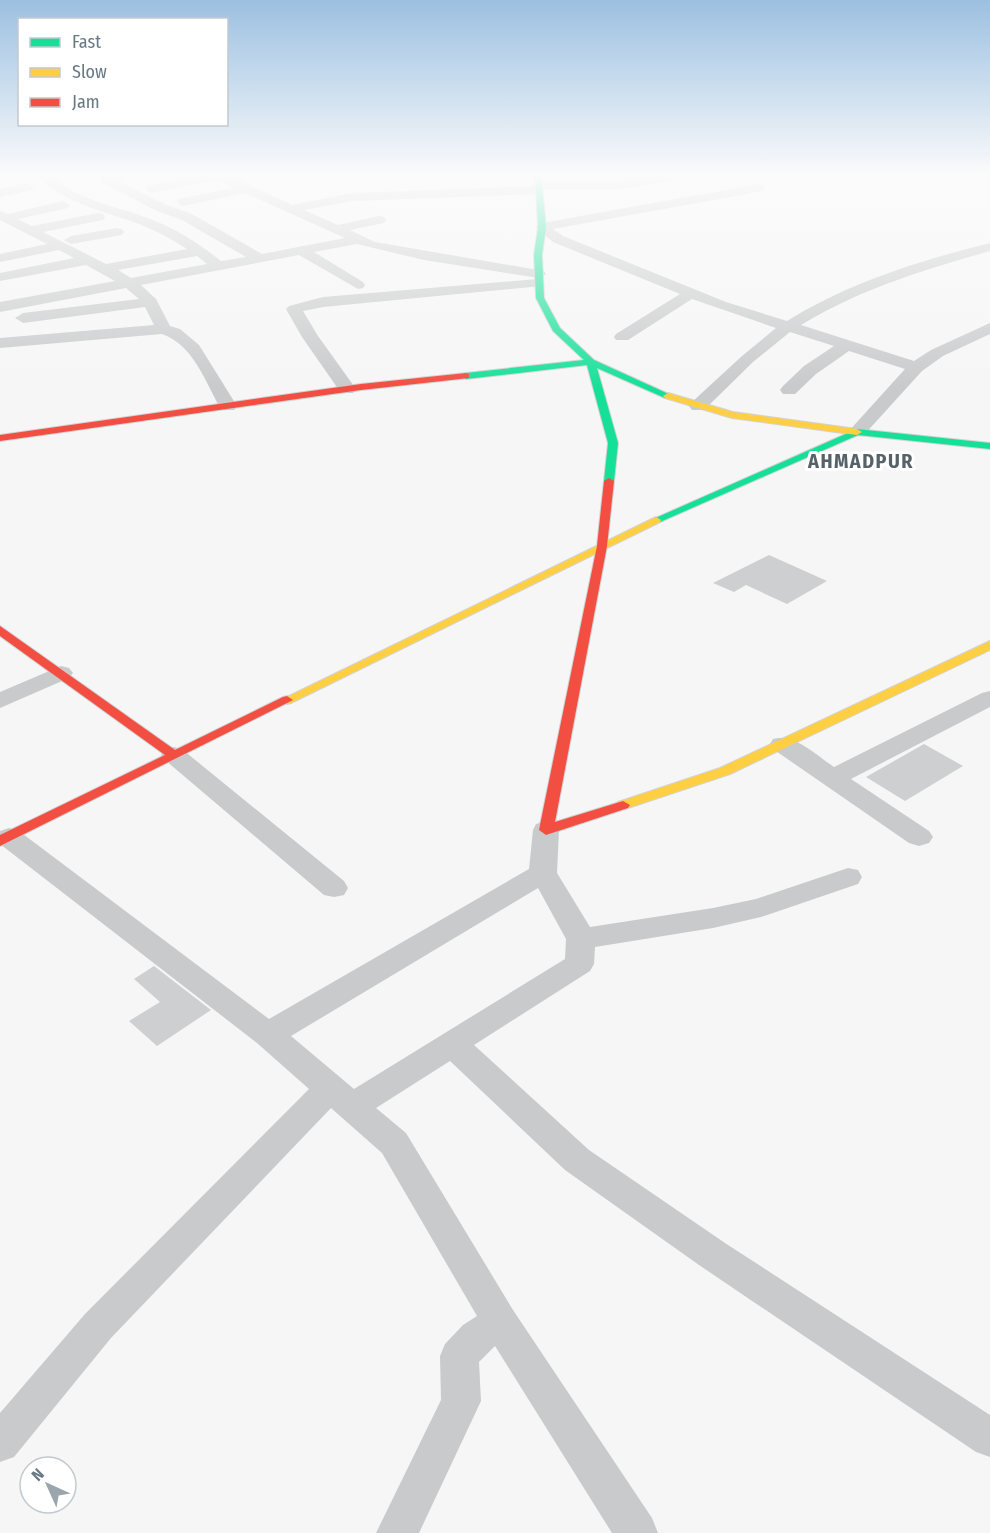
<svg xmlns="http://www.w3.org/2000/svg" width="990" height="1533" font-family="'Fira Sans Condensed',sans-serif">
  <rect width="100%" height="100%" fill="#f6f6f6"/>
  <path fill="#cdcfd0" d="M 769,555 L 827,581 L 787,604 L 746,585 L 734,592 L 713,583 Z
    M 924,744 L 963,766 L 905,801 L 866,777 Z
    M 154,966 L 211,1010 L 157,1046 L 129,1021 L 160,1002 L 134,979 Z"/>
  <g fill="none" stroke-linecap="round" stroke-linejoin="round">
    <g stroke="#d2d3d4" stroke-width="2">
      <path id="fast" d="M 535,173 L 541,173 L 546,227 L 542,255 L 544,298 L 560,328 L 594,360 L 673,396 L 665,398 L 597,368 L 618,443 L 614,481 L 609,484 L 604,481 L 608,443 L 587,365 L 466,379 L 462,376 L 466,373 L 584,360 L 553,331 L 536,298 L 534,255 L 538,227 Z
        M 857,429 L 990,443 L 990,449 L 858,435 L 660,522 L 652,522 L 651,520 Z"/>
    </g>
    <g stroke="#d2d3d4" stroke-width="2">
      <path id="slow" d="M 668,393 L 733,412 L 857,429 L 862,432 L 857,435 L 732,418 L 665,398 L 663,396 Z
        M 656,517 L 661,520 L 660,522 L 291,703 L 287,704 L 281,700 Z
        M 990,641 L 990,650 L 730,774 L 628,808 L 623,809 L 616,805 L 618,802 L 720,768 Z"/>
    </g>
    <g stroke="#d2d3d4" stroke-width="2">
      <path id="jam" d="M 466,373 L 469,374 L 469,378 L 361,390 L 0,441 L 0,435 L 361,384 Z
        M 609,478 L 614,481 L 607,546 L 555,822 L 623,801 L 630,805 L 628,808 L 546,835 L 539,830 L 597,546 L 604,481 Z
        M 0,626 L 175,750 L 283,697 L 287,696 L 293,700 L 0,846 L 0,835 L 165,755 L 0,636 Z"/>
    </g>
    <path fill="#c9cacb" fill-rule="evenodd" d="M 45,173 L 63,173 L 54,178 C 81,202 121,207 153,220 C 178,230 201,245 221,261 L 246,257 L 182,220 L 157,211 L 103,183 L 101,180 L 103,177 L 119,173 L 141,173 L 118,181 L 167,205 L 192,214 L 262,254 L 345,238 L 245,193 L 183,206 L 177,202 L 178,199 L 233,188 L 217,180 L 151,193 L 145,189 L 147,186 L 206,175 L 205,173 L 236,173 L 231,177 L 292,205 L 352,193 L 533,186 L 534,182 L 538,181 L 619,181 L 673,173 L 705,173 L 699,177 L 619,189 L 543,189 L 542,193 L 538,194 L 352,201 L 304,210 L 338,225 L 379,216 L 384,217 L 386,220 L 384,223 L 350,230 L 375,242 L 544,271 L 546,274 L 539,278 L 424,260 L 357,244 L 314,252 L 363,282 L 365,285 L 363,288 L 358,289 L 299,255 L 141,285 L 156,299 L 170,326 L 180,329 L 199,345 L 237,406 L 234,410 L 222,410 L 219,406 C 205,380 192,344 162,334 L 0,348 L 0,338 L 154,325 L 145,307 L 23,323 L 15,318 L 23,313 L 139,299 L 126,288 L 0,312 L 0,302 L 115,281 L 86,265 L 0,281 L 0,273 L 74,258 L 59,250 L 0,262 L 0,254 L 47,244 L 0,220 L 0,211 L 8,214 L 63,201 L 70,205 L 68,208 L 18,219 L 32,226 L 98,213 L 103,214 L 105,217 L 103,220 L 43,232 L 106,264 L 187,249 C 170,238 153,229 134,222 C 102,211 67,203 42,180 L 40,177 ZM 197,256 L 207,264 L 131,278 L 118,270 Z
      M 334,173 L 412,173 L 406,177 L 329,180 L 327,177 L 329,174 Z
      M 28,183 L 34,187 L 32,190 L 0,197 L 0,189 Z
      M 759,184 L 763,185 L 765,188 L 763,191 L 553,229 L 563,236 L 726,302 L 787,321 C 848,283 921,260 990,243 L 990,251 C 926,269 858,290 801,325 L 914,361 L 931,350 L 990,323 L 990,334 L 943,356 L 922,371 L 863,436 L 851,436 L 848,432 L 905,369 L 849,351 L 816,374 L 795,394 L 783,394 L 780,390 L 783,386 L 804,366 L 834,346 L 790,332 L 753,362 L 704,410 L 692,410 L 689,406 L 692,402 L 742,356 L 776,328 L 692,299 L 628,340 L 616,340 L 614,337 L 616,334 L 680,294 L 553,242 L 535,227 L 542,223 Z
      M 117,228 L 122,229 L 124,232 L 122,235 L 71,244 L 64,240 L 71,236 Z
      M 537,279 L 544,283 L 542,286 L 323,307 L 303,311 L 318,336 L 356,389 L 353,393 L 341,393 L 302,337 L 286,309 L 289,306 L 323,297 Z
      M 61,666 L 69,668 L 73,673 L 69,678 L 0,708 L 0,692 Z
      M 990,691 L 990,707 L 851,779 L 929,831 L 933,837 L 929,843 L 919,846 L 909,843 L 773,749 L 770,744 L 773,739 C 795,733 817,756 834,767 L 982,693 Z
      M 174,747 L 183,750 L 344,881 L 348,888 L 344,895 L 334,897 L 324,895 L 165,760 L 161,755 L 165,750 Z
      M 546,821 L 556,824 L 559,830 L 557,873 L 590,927 L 713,908 L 756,899 L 848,868 L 858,870 L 862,877 L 858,884 L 761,917 L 713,928 L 595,947 L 594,964 L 590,971 L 474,1045 L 589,1150 L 725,1243 L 990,1415 L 990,1457 L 976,1452 L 699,1265 L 565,1170 L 450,1061 L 376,1108 L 406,1133 L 513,1310 L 652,1518 L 658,1533 L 612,1533 L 495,1346 L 479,1362 L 481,1401 L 419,1533 L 376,1533 L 441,1400 L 440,1356 L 445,1344 L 463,1325 L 477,1316 L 382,1153 L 331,1108 L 111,1338 L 14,1457 L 0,1462 L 0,1413 L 85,1314 L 309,1089 L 257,1043 L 0,844 L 0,831 L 9,828 L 19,831 L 269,1019 L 529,869 L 533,830 L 536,824 ZM 538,888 L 566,939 L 565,959 L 354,1089 L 291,1036 Z"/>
    <use href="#fast" fill="#16e098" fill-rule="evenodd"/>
    <use href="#slow" fill="#ffcf43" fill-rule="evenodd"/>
    <use href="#jam" fill="#f24e42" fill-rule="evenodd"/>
  </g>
  <linearGradient id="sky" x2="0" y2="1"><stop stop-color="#9cc0e1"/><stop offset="0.45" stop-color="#fbfbfb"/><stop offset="1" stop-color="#fbfbfb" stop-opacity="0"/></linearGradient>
  <rect width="990" height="388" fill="url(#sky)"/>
  <g text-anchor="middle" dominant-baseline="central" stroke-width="6" stroke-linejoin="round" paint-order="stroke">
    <g font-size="20" font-weight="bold" letter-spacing="1.5" fill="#566269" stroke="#fff">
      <text x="861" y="461">AHMADPUR</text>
    </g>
  </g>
  <rect x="18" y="18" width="210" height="108" fill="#ffffff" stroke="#c3c9ce" stroke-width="1.5"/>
  <rect x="30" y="38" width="30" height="9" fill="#16e098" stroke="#c3c9ce" stroke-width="1.5"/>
  <text x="72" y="48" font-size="18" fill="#687984">Fast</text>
  <rect x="30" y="68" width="30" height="9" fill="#ffcf43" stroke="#c3c9ce" stroke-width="1.5"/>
  <text x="72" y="78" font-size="18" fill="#687984">Slow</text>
  <rect x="30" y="98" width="30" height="9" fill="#f24e42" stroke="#c3c9ce" stroke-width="1.5"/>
  <text x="72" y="108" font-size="18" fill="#687984">Jam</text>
  <g transform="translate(48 1485) rotate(315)"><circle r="28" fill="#ffffff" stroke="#c3c9ce" stroke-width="1.5"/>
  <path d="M0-4.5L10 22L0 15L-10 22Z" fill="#9aa5ac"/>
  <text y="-9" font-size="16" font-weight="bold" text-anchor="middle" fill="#687984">N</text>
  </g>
</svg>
